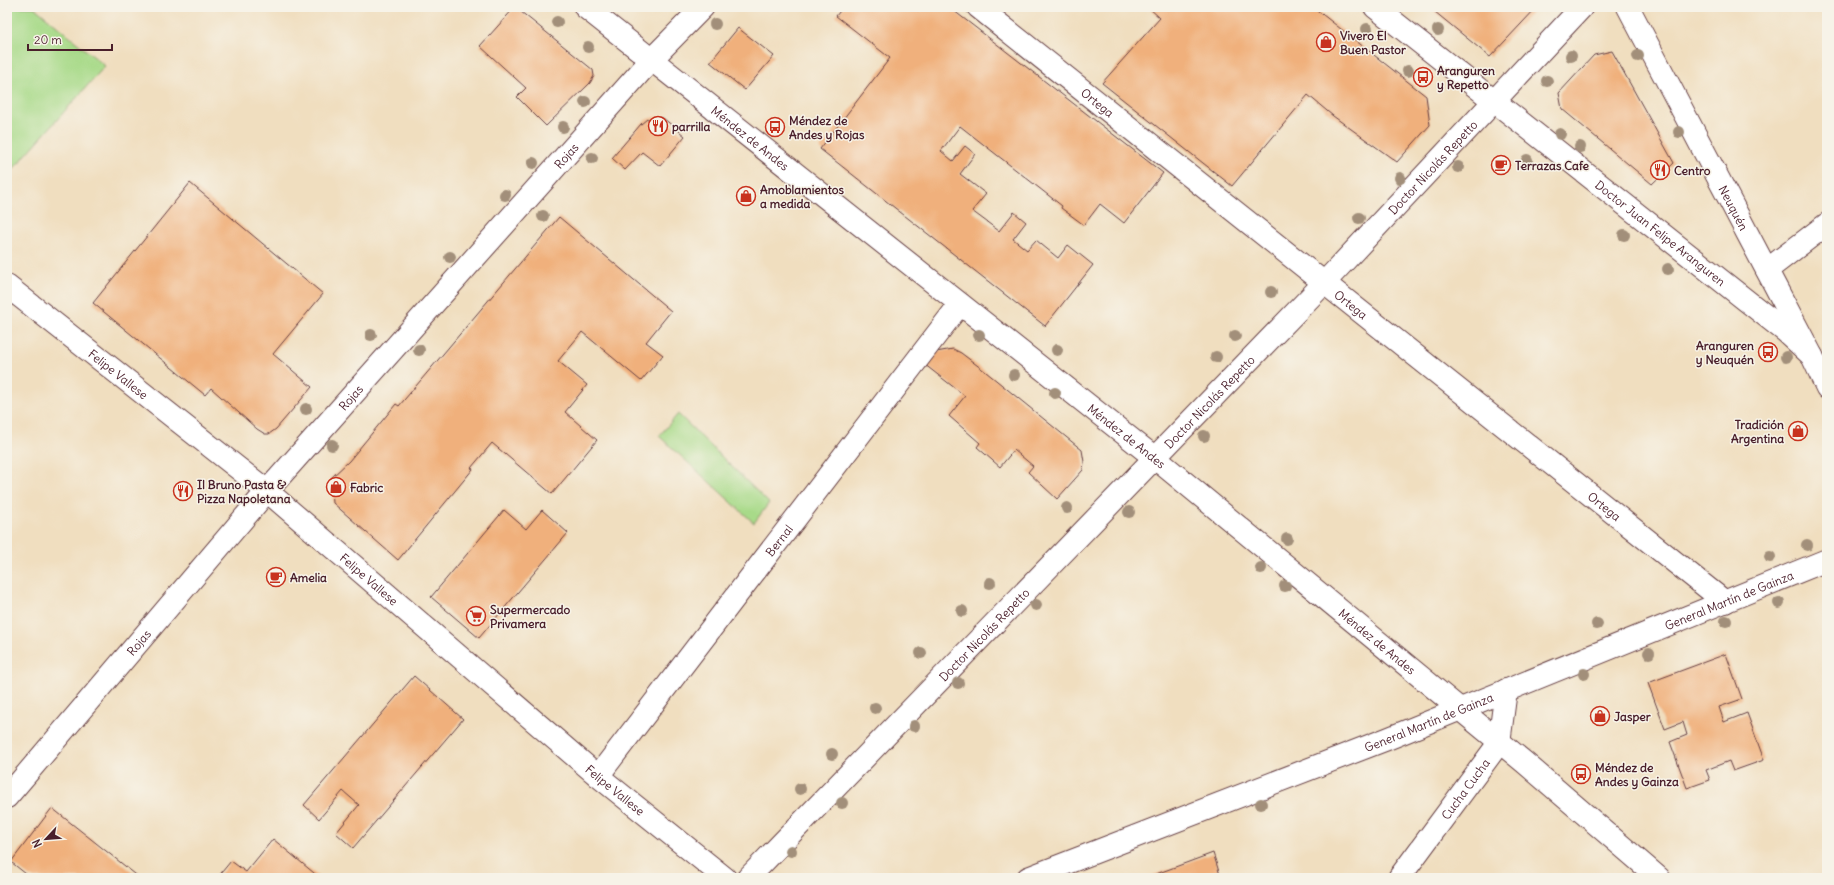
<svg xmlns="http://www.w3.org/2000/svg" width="1834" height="885" font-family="Delius,sans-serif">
  <rect width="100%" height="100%" fill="#f7f3e8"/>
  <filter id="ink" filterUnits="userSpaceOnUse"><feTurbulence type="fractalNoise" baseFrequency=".025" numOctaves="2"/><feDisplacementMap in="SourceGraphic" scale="8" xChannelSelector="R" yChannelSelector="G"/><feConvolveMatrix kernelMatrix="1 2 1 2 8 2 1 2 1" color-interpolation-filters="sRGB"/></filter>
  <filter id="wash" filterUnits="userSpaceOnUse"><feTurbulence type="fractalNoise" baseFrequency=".012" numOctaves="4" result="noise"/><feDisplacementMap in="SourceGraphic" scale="16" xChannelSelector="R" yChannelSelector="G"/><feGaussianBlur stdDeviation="0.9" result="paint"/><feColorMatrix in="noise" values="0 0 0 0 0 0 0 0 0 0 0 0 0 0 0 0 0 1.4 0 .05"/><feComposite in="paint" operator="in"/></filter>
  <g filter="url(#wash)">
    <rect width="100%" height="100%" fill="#f0debf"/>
    <path fill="#a8da89" stroke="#797c5a" d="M 7,7 L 34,7 L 105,66 L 7,176 Z
      M 678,414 L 769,503 L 754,523 L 659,436 Z"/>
    <g id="blocks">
      <path fill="#f0b07c" d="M 515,7 L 593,70 L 594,76 L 590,83 L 546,126 L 517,97 L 526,88 L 480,46 Z
        M 843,7 L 949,7 L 1163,173 L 1124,223 L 1100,204 L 1084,225 L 1061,208 L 1062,206 L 960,126 L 941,151 L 953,161 L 965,146 L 975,154 L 960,174 L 986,194 L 972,211 L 999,231 L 1014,212 L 1026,222 L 1013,239 L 1027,250 L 1036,240 L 1058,258 L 1068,245 L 1093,265 L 1045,326 L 820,149 L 890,58 L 836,16 Z
        M 1148,7 L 1313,7 L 1426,96 L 1430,125 L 1397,162 L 1333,116 L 1308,95 L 1232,186 L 1102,83 L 1160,18 Z
        M 1429,7 L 1537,7 L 1490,57 Z
        M 738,28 L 774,56 L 745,90 L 710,62 Z
        M 1612,51 L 1674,163 L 1652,184 L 1562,109 L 1559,93 L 1594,55 Z
        M 656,117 L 663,118 L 685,136 L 660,166 L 642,152 L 625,170 L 612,158 L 641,124 L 647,119 Z
        M 190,183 L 323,294 L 273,354 L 312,387 L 276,429 L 269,434 L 265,434 L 257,429 L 211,388 L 205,395 L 93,303 Z
        M 559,217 L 671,311 L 646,342 L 663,355 L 641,381 L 582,332 L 558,361 L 587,385 L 565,412 L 597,440 L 552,494 L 492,443 L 471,468 L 473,469 L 398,560 L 333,503 L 331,478 L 349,461 L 396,404 L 399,406 Z
        M 953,349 L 961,353 L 986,372 L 1082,450 L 1084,462 L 1083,470 L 1057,499 L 1028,472 L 1033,466 L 1014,450 L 1000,467 L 977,447 L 980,443 L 949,416 L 965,396 L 924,364 L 936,352 Z
        M 504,510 L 526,529 L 542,510 L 568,533 L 479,638 L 431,597 Z
        M 1726,654 L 1742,699 L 1719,707 L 1724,722 L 1747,713 L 1764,760 L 1733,771 L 1729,761 L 1706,770 L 1710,780 L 1687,788 L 1670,742 L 1687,735 L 1683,722 L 1665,729 L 1648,683 Z
        M 414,676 L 463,719 L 353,848 L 336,833 L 359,805 L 343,791 L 319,819 L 304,805 Z
        M 52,808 L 140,878 L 31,878 L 11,862 Z
        M 273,839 L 320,878 L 217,878 L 231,861 L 246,872 Z
        M 1213,853 L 1221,878 L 1149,878 L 1148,877 Z"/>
    </g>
  </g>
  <g filter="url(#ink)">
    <use href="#blocks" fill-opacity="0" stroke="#633c41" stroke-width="1"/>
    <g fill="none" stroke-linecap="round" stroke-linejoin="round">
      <g stroke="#633c41" stroke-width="24">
        <g id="minor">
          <path id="s1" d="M 585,7 L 1155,458 L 1524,762 L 1659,878"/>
          <path id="s2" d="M 978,7 L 1725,602"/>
          <path id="s3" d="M 1375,7 L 1785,331 L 1812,356"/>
          <path id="s4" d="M 1628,7 L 1812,356 L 1827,388"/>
          <path d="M 1767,270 L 1827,224"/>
          <path id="s5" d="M 7,286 L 267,491 L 598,776 L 725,878"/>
          <path id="s6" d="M 598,776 L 960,304"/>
          <path id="s7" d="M 7,797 L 267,491 L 651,60 L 703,7"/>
          <path id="s8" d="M 748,878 L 1324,283 L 1582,7"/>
          <path id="s9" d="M 1028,878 L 1387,739 L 1827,560"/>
          <path id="s10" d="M 1399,878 L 1499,743 L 1506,690"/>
        </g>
      </g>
      <use href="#minor" stroke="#fff" stroke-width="22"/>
    </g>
    <g fill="#a28f7a">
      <circle cx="557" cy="22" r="6"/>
      <circle cx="715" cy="24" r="6"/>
      <circle cx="1367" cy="29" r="6"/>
      <circle cx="1438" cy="30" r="6"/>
      <circle cx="588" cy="47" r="6"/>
      <circle cx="1571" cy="56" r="6"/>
      <circle cx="1638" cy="56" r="6"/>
      <circle cx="1408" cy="71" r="6"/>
      <circle cx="1547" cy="81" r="6"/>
      <circle cx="585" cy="102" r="6"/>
      <circle cx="563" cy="127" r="6"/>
      <circle cx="1679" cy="132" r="6"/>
      <circle cx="1560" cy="134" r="6"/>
      <circle cx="1580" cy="147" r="6"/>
      <circle cx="592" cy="158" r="6"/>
      <circle cx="1527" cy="160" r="6"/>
      <circle cx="533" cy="163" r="6"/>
      <circle cx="1458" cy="167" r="6"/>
      <circle cx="1400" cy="178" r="6"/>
      <circle cx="505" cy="195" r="6"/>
      <circle cx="543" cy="216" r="6"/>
      <circle cx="1359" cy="218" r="6"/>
      <circle cx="1624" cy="235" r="6"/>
      <circle cx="450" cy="257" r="6"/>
      <circle cx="1668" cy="269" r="6"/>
      <circle cx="1271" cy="292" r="6"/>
      <circle cx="371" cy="335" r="6"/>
      <circle cx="979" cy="335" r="6"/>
      <circle cx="1235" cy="336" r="6"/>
      <circle cx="419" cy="350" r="6"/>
      <circle cx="1057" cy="350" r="6"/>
      <circle cx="1216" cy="357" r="6"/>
      <circle cx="1786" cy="357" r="6"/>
      <circle cx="1014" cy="375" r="6"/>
      <circle cx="1055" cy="393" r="6"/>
      <circle cx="306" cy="409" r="6"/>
      <circle cx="1204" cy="436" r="6"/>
      <circle cx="332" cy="445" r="6"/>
      <circle cx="1067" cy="508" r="6"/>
      <circle cx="1129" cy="512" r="6"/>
      <circle cx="1287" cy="539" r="6"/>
      <circle cx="1807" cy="545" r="6"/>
      <circle cx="1770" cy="557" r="6"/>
      <circle cx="1261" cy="568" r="6"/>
      <circle cx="990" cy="583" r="6"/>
      <circle cx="1285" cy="586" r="6"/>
      <circle cx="1779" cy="603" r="6"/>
      <circle cx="1036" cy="605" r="6"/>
      <circle cx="962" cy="611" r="6"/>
      <circle cx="1726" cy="621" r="6"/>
      <circle cx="1597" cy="624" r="6"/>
      <circle cx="921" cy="653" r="6"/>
      <circle cx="1649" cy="653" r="6"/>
      <circle cx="1584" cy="674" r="6"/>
      <circle cx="958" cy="683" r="6"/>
      <circle cx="875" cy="708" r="6"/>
      <circle cx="914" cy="726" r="6"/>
      <circle cx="832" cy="754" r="6"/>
      <circle cx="800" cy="789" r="6"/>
      <circle cx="842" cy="803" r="6"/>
      <circle cx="1261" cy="804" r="6"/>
      <circle cx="791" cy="851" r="6"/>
    </g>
  </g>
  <defs>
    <g id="shop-ring" transform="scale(1)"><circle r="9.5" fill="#f7f3e8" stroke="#c8321e" stroke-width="1.5"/><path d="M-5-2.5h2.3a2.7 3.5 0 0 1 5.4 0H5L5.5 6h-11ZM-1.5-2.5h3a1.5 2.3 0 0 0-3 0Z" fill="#c8321e"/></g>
    <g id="bus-ring" transform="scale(1)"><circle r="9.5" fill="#f7f3e8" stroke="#c8321e" stroke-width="1.5"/><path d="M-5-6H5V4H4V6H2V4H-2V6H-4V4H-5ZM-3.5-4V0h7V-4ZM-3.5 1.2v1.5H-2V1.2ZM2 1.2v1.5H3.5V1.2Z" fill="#c8321e"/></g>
    <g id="restaurant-ring" transform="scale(1)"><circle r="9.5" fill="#f7f3e8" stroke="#c8321e" stroke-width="1.5"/><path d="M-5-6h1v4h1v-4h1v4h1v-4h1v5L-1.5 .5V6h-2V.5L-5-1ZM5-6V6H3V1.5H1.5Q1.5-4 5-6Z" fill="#c8321e"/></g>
    <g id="cafe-ring" transform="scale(1)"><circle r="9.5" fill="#f7f3e8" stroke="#c8321e" stroke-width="1.5"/><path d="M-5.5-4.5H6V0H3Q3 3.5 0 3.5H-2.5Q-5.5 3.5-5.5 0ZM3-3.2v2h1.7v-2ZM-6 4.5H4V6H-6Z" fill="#c8321e"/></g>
    <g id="supermarket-ring" transform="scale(1)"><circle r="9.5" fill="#f7f3e8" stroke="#c8321e" stroke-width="1.5"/><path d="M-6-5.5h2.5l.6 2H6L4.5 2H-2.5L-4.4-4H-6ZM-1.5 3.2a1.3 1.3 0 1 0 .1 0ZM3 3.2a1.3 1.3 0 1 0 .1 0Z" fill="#c8321e"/></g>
  </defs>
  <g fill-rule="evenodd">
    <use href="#shop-ring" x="1326" y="42"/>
    <use href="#bus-ring" x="1423" y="77"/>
    <use href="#restaurant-ring" x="658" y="126"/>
    <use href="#bus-ring" x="775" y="127"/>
    <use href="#cafe-ring" x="1501" y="165"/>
    <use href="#restaurant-ring" x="1660" y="170"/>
    <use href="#shop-ring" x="746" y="196"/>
    <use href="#bus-ring" x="1768" y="352"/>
    <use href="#shop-ring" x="1798" y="431"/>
    <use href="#shop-ring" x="336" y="487"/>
    <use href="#restaurant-ring" x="183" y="491"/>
    <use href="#cafe-ring" x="276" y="577"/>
    <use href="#supermarket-ring" x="476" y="616"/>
    <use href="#shop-ring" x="1600" y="716"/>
    <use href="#bus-ring" x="1581" y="774"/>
  </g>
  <g text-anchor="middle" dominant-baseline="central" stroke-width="3" stroke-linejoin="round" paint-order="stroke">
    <g font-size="12" font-weight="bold" fill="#4a1f2b" stroke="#f7f3e8" text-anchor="start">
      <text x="1340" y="35">Vivero El<tspan x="1340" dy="14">Buen Pastor</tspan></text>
      <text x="1437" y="70">Aranguren<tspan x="1437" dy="14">y Repetto</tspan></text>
      <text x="789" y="120">Méndez de<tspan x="789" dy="14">Andes y Rojas</tspan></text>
      <text x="672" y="126">parrilla</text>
      <text x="1515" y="165">Terrazas Cafe</text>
      <text x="1674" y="170">Centro</text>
      <text x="760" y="189">Amoblamientos<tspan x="760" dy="14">a medida</tspan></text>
      <text x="1754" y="345" text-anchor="end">Aranguren<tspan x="1754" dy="14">y Neuquén</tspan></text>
      <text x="1784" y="424" text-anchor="end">Tradición<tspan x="1784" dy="14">Argentina</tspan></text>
      <text x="197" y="484">Il Bruno Pasta &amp;<tspan x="197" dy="14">Pizza Napoletana</tspan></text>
      <text x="350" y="487">Fabric</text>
      <text x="290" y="577">Amelia</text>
      <text x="490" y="609">Supermercado<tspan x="490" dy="14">Privamera</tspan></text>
      <text x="1614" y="716">Jasper</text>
      <text x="1595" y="767">Méndez de<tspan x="1595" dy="14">Andes y Gainza</tspan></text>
    </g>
    <g font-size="12" fill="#4a1f2b" stroke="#f7f3e8">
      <text stroke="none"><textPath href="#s2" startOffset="153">Ortega</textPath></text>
      <text stroke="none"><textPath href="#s1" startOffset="211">Méndez de Andes</textPath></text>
      <text stroke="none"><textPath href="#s7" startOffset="851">Rojas</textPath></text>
      <text stroke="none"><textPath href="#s8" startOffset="987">Doctor Nicolás Repetto</textPath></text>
      <text stroke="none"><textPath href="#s4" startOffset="227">Neuquén</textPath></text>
      <text stroke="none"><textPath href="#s3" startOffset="364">Doctor Juan Felipe Aranguren</textPath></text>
      <text stroke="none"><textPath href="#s2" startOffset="477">Ortega</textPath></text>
      <text stroke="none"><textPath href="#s5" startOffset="142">Felipe Vallese</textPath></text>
      <text stroke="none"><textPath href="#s7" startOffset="527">Rojas</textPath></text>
      <text stroke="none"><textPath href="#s8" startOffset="663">Doctor Nicolás Repetto</textPath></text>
      <text stroke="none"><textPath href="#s1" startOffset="691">Méndez de Andes</textPath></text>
      <text stroke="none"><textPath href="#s2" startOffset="801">Ortega</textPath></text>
      <text stroke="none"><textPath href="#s6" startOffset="297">Bernal</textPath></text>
      <text stroke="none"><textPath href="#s5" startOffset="466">Felipe Vallese</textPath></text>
      <text stroke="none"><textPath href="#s9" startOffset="754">General Martín de Gainza</textPath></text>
      <text stroke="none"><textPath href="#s8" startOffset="339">Doctor Nicolás Repetto</textPath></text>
      <text stroke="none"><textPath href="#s1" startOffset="1015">Méndez de Andes</textPath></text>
      <text stroke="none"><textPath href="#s7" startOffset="203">Rojas</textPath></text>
      <text stroke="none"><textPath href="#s9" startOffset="430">General Martín de Gainza</textPath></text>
      <text stroke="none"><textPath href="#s10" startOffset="111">Cucha Cucha</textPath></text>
      <text stroke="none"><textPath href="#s5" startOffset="790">Felipe Vallese</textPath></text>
    </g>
  </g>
  <rect width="1834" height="885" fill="none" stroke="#f7f3e8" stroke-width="24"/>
  <g transform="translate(46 839) rotate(244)" stroke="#f7f3e8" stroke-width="3" paint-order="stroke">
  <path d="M0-3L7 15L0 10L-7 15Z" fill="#4a1f2b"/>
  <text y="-6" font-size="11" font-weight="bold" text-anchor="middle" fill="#4a1f2b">N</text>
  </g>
  <path d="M28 44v6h84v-6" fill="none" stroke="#4a1f2b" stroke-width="2"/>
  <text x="34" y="44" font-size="12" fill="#4a1f2b" stroke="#f7f3e8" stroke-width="3" paint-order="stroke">20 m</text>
</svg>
